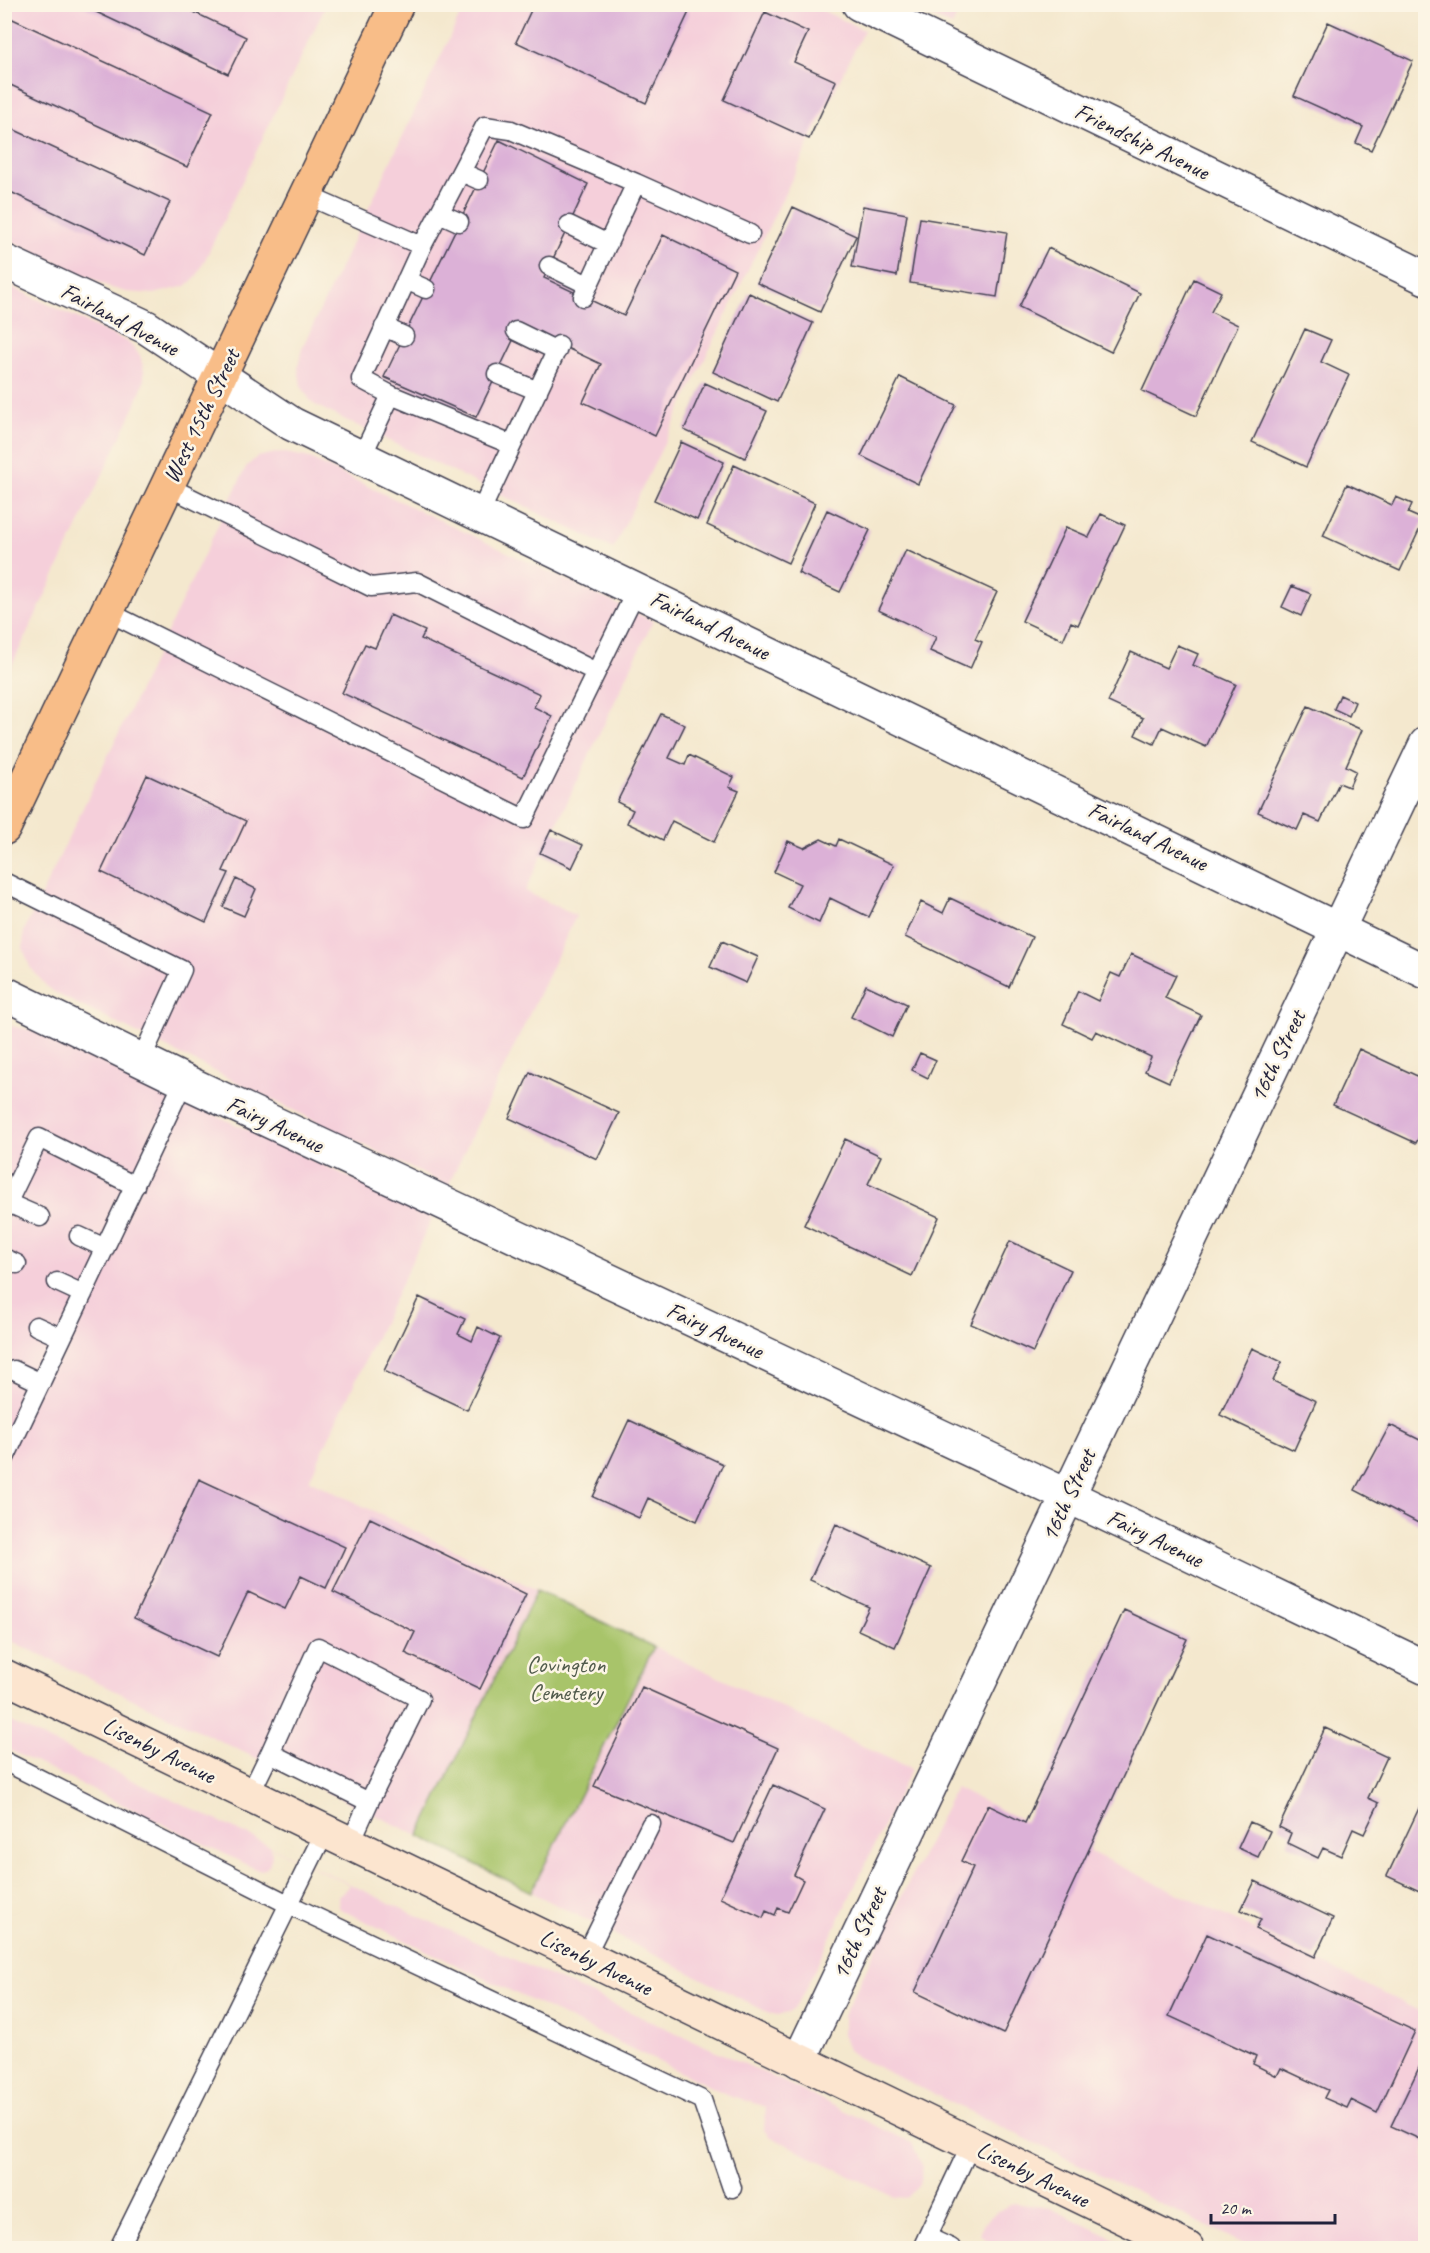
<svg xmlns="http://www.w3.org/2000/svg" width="1430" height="2253" font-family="Caveat,sans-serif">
  <rect width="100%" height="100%" fill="#fcf5e5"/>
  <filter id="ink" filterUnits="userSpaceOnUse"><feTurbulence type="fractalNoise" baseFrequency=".0167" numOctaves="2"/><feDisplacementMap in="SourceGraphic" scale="12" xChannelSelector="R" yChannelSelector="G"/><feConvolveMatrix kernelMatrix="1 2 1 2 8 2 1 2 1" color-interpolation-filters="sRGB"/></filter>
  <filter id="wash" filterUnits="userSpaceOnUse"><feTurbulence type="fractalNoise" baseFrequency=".008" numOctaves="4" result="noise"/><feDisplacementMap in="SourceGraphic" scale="24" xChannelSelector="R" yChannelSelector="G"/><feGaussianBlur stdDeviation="1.35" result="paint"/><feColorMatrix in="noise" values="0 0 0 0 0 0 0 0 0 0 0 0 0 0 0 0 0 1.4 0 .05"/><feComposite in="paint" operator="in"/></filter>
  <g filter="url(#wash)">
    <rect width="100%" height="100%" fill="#f4e8ce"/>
    <path fill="#f5cfda" d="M 5,5 L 326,5 L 202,266 L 197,276 L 186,286 L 154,294 L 126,292 L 112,288 L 5,238 Z
      M 465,5 L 811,5 L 864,30 L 613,549 L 321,408 L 312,403 L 301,386 L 298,367 L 302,348 Z
      M 906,5 L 962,4 L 962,5 L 952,26 Z
      M 5,284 L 128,342 L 140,355 L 144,371 L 144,381 L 135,406 L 5,680 Z
      M 281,452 L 306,457 L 653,621 L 525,891 L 576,916 L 448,1186 L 59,995 L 48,988 L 30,967 L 23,948 L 24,931 L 246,467 L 257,457 Z
      M 4,1025 L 32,1030 L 433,1216 L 309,1480 L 537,1590 L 419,1836 L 5,1638 Z
      M 655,1647 L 911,1769 L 803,1994 L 794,2009 L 788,2013 L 777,2015 L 767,2012 L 531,1892 Z
      M 4,1719 L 396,1906 L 767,2074 L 912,2143 L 923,2167 L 919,2185 L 907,2198 L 894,2197 L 769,2136 L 764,2130 L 766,2107 L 728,2095 L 344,1911 L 339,1908 L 338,1896 L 350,1885 L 279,1851 L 271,1847 L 272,1856 L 269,1865 L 265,1869 L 258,1870 L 5,1748 Z
      M 955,1788 L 1272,1938 L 1425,2014 L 1425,2248 L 1252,2248 L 857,2057 L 848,2050 L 843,2037 L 843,2016 Z
      M 1013,2203 L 1050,2208 L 1134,2248 L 1001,2248 L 988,2242 L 980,2234 L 983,2224 L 996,2212 Z"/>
    <path fill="#a8c46b" stroke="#657353" stroke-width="1.5" d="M 537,1590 L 654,1647 L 531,1892 L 419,1836 Z"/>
    <g id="blocks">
      <path fill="#dcb1d7" d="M 79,4 L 177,4 L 246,37 L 228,74 Z
        M 534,4 L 672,4 L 689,12 L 646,103 L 516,42 Z
        M 765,12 L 808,32 L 794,62 L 836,81 L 809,139 L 724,100 Z
        M 4,15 L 213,112 L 187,167 L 4,82 Z
        M 1328,22 L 1413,61 L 1371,150 L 1356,143 L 1363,127 L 1294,96 Z
        M 4,125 L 170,202 L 145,255 L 4,189 Z
        M 499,140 L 588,184 L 544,278 L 624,316 L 663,235 L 735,270 L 655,436 L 583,402 L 601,364 L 520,326 L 476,417 L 384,377 Z
        M 863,206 L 907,214 L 897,276 L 852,267 Z
        M 793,207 L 856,236 L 820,312 L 757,283 Z
        M 920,218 L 1007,232 L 997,297 L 910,283 Z
        M 1048,248 L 1140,293 L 1111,352 L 1019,307 Z
        M 1194,279 L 1221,292 L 1211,312 L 1238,325 L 1196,416 L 1142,391 Z
        M 749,293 L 813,323 L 777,402 L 713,372 Z
        M 1305,329 L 1331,340 L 1321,362 L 1349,375 L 1306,467 L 1252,442 Z
        M 900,377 L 956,405 L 918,484 L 861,456 Z
        M 705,383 L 767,411 L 745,458 L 684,430 Z
        M 681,442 L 724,462 L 697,520 L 654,500 Z
        M 734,465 L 815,503 L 788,563 L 707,525 Z
        M 1347,484 L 1392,505 L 1396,497 L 1412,504 L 1408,513 L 1424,520 L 1400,571 L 1323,536 Z
        M 827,510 L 870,530 L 840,592 L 798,573 Z
        M 1101,514 L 1125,525 L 1078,625 L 1071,622 L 1063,640 L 1022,621 L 1066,527 L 1089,537 Z
        M 906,550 L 997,592 L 975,639 L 982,642 L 970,669 L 930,651 L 936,637 L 878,610 Z
        M 1292,586 L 1311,594 L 1301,616 L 1282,607 Z
        M 390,615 L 425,631 L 421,639 L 540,694 L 534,707 L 552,716 L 523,777 L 342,693 L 365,644 L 375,648 Z
        M 1177,645 L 1198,654 L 1193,665 L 1236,684 L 1206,747 L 1162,727 L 1154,744 L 1135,735 L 1143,718 L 1108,702 L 1131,652 L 1166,668 Z
        M 1340,695 L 1355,702 L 1349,716 L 1334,709 Z
        M 1308,706 L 1362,730 L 1346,766 L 1356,771 L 1349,787 L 1339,783 L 1320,822 L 1304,815 L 1297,830 L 1258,812 Z
        M 661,714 L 685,725 L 669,758 L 685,765 L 689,755 L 734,777 L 729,787 L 739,791 L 714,842 L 672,821 L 663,840 L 627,823 L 633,810 L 617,802 Z
        M 147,775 L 246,821 L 223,871 L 229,873 L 206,922 L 101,872 Z
        M 551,830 L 583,845 L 572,868 L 540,853 Z
        M 821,839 L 836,846 L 839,839 L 894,865 L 869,917 L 830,898 L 819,923 L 788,908 L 800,884 L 774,872 L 788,841 L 804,848 Z
        M 236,879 L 256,889 L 244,916 L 223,907 Z
        M 950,898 L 1032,937 L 1009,987 L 905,937 L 921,902 L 943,913 Z
        M 722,941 L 758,957 L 746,983 L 710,967 Z
        M 1131,954 L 1176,975 L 1165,998 L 1201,1015 L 1169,1082 L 1145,1071 L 1151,1057 L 1096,1031 L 1092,1038 L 1063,1024 L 1078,991 L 1098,1001 L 1111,973 L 1120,977 Z
        M 866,985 L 907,1004 L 892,1037 L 851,1017 Z
        M 1359,1049 L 1426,1080 L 1426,1123 L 1416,1143 L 1333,1105 Z
        M 920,1053 L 936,1060 L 928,1078 L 912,1070 Z
        M 530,1072 L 619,1113 L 597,1159 L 509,1118 Z
        M 845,1139 L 881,1156 L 868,1184 L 939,1217 L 912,1276 L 804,1225 Z
        M 1010,1241 L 1071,1270 L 1033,1352 L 971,1324 Z
        M 419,1297 L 465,1319 L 458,1334 L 472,1341 L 478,1327 L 500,1338 L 467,1410 L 384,1371 Z
        M 1252,1348 L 1282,1362 L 1273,1381 L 1316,1401 L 1294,1450 L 1220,1415 Z
        M 629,1420 L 723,1464 L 697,1521 L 648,1498 L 639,1518 L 593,1497 Z
        M 1390,1425 L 1426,1443 L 1426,1527 L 1355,1490 Z
        M 199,1479 L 345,1547 L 326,1588 L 301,1576 L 285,1609 L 248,1592 L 217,1657 L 134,1618 Z
        M 370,1518 L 526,1594 L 480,1689 L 405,1653 L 415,1632 L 333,1592 Z
        M 836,1524 L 931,1568 L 895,1647 L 858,1630 L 869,1607 L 810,1580 Z
        M 1124,1610 L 1187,1639 L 1003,2034 L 915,1992 L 973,1867 L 961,1861 L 988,1805 L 1025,1823 Z
        M 642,1687 L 778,1748 L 734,1843 L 594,1786 Z
        M 1325,1728 L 1387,1757 L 1368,1798 L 1379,1803 L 1364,1834 L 1353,1829 L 1341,1856 L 1323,1848 L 1318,1858 L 1287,1843 L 1291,1833 L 1279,1827 Z
        M 773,1785 L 825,1809 L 794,1875 L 803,1880 L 788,1912 L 778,1908 L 775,1915 L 766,1911 L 763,1918 L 720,1898 Z
        M 1421,1804 L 1426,1807 L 1426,1894 L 1387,1876 Z
        M 1250,1822 L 1270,1831 L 1258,1857 L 1238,1848 Z
        M 1255,1881 L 1333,1918 L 1315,1957 L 1256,1929 L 1261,1919 L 1241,1910 Z
        M 1207,1934 L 1415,2031 L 1377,2113 L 1351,2100 L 1347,2108 L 1324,2098 L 1328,2090 L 1281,2068 L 1277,2076 L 1253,2064 L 1256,2056 L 1169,2016 Z
        M 1426,2053 L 1426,2142 L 1391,2126 Z"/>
    </g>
  </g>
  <g filter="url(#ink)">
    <use href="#blocks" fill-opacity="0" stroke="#424051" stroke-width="1.5"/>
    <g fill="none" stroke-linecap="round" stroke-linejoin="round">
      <g stroke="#424051" stroke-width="21">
        <path id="lane" d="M 461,172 L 479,180
          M 636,183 L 750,234
          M 306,195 L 422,246 L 361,379 L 391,395 L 512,445 L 559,345
          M 439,213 L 459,222
          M 569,225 L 608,244
          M 422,246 L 485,126 L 511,130 L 636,183 L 583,297
          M 549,266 L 588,285
          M 406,280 L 426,289
          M 384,327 L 404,336
          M 516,331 L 557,351
          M 497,374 L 538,391
          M 361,458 L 391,395
          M 167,486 L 371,587 L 417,582 L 596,672
          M 479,515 L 512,445
          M 108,612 L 524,819 L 637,589
          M 4,882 L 182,970 L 141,1060
          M 8,1203 L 40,1217
          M 4,1210 L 39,1138 L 135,1186
          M 79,1236 L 105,1248
          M 4,1258 L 17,1264
          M 57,1282 L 83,1294
          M 36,1326 L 62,1338
          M 14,1370 L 41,1383
          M 4,1460 L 184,1081
          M 318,1647 L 420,1699 L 369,1802 L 270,1753 Z
          M 4,1761 L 288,1904 L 702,2100 L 732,2188
          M 250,1794 L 270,1753
          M 350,1844 L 369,1802
          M 585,1957 L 651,1824
          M 927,2237 L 951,2248
          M 119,2248 L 325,1831
          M 922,2248 L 971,2144"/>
      </g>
      <g stroke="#424051" stroke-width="36">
        <path id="street" d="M 859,4 L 1426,278
          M 4,261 L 146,327 L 292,424 L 1426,972
          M 4,993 L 184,1081 L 1068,1496 L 1426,1668
          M 799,2061 L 1426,744"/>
      </g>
      <g stroke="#424051" stroke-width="36">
        <path id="secondary" d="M 4,1676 L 1187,2248"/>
      </g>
      <g stroke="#424051" stroke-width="36">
        <path id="highway" d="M 4,828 L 397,4"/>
      </g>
      <use href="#lane" stroke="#fff" stroke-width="18"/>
      <use href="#street" stroke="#fff" stroke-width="33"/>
      <use href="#secondary" stroke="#fce5cf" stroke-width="33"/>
      <use href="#highway" stroke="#f8bd88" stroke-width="33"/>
    </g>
  </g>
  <g text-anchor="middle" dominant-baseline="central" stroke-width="5" stroke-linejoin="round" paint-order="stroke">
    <g font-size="24" fill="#22223b" stroke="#fcf5e5">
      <text transform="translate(1142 141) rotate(26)">Friendship Avenue</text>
      <text transform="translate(120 319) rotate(28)">Fairland Avenue</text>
      <text transform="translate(201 416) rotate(-64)">West 15th Street</text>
      <text transform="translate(710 625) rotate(26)">Fairland Avenue</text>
      <text transform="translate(1148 836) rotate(26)">Fairland Avenue</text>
      <text transform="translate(1277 1056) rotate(-64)">16th Street</text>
      <text transform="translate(275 1124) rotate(25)">Fairy Avenue</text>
      <text transform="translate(715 1330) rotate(25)">Fairy Avenue</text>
      <text transform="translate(1068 1495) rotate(-65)">16th Street</text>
      <text transform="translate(1155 1538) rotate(26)">Fairy Avenue</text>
      <text transform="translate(159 1750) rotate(26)">Lisenby Avenue</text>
      <text transform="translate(859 1933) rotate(-65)">16th Street</text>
      <text transform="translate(596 1962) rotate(26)">Lisenby Avenue</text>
      <text transform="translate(1033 2174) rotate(26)">Lisenby Avenue</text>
    </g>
    <g font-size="24" fill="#515b4c" stroke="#fcf5e5">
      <text x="566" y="1664">Covington<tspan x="566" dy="28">Cemetery</tspan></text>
    </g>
  </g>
  <rect width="1430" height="2253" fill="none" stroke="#fcf5e5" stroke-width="24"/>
  <path d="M1211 2214v9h124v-9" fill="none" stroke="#22223b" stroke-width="3"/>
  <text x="1220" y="2214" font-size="18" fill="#22223b" stroke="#fcf5e5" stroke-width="4.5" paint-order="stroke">20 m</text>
</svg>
